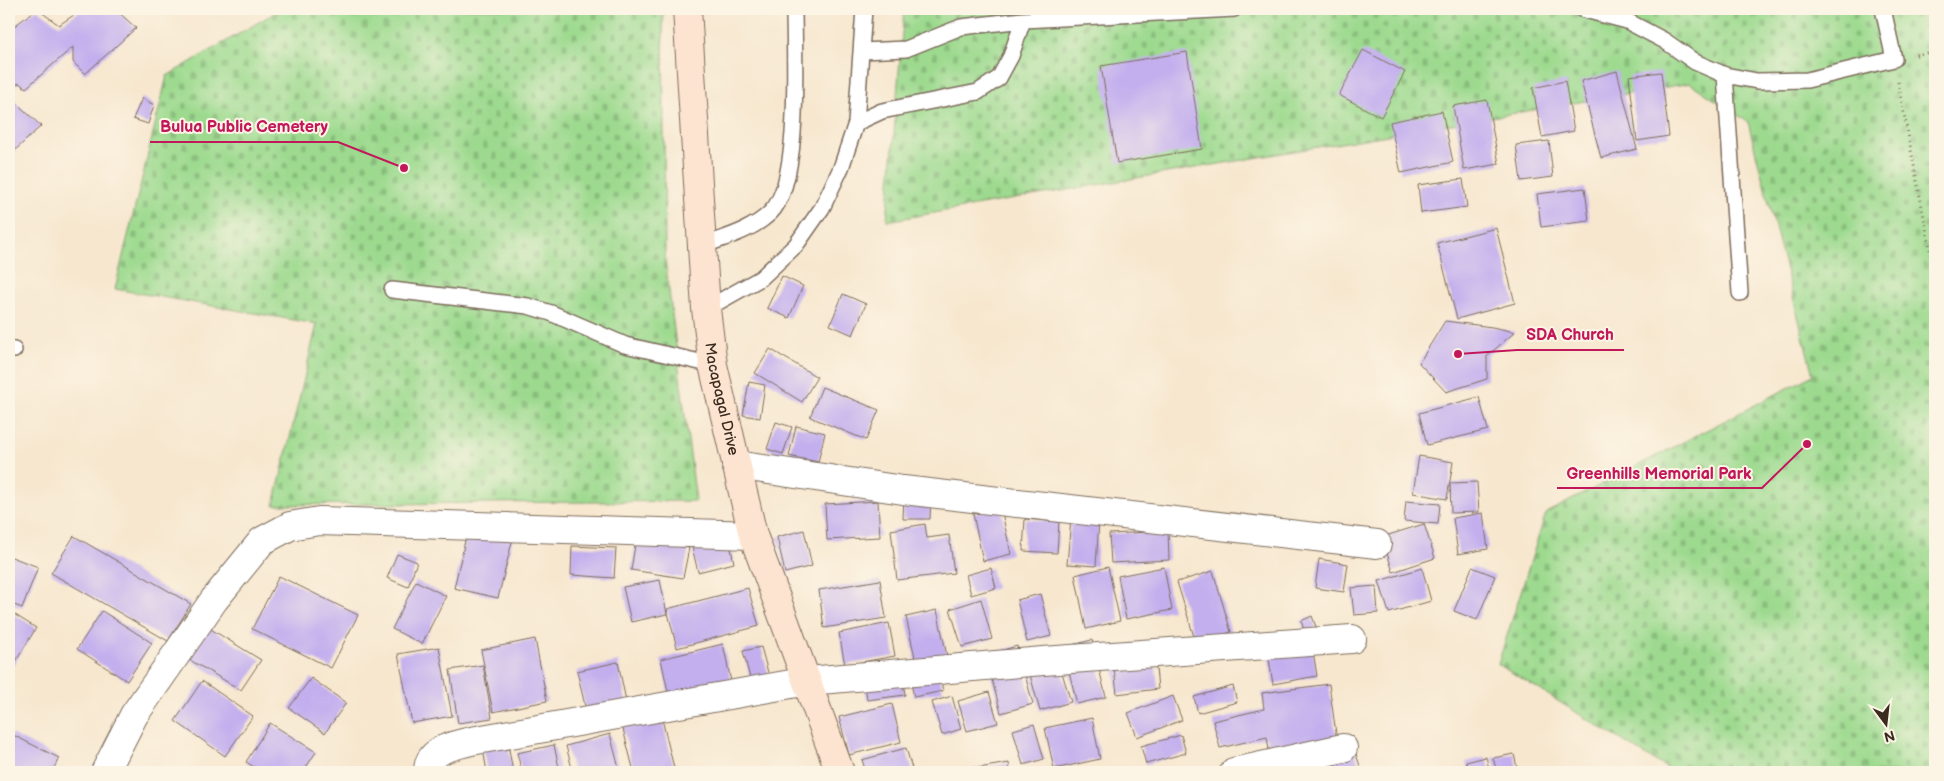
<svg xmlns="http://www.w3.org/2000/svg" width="1944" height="781" font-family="'Balsamiq Sans',sans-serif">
  <defs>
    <pattern id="cemetery-stones" width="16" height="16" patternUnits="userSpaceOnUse" patternTransform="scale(1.25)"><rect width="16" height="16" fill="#9dda8f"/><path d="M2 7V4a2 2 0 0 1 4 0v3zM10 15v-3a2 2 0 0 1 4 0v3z" fill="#88bb7b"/></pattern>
  </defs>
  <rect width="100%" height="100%" fill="#fcf5e5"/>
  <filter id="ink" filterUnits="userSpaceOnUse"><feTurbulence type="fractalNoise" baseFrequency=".02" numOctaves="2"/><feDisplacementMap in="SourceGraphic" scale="10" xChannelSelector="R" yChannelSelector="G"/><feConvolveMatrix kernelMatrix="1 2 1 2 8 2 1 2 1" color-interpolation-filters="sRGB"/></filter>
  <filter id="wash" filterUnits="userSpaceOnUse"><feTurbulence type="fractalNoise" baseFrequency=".0096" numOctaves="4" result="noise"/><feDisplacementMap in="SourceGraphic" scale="20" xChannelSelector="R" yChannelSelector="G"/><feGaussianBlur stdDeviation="1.12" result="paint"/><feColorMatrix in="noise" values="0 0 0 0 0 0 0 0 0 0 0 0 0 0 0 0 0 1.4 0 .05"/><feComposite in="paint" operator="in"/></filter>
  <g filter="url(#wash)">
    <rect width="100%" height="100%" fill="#f7e7cf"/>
    <path fill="url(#cemetery-stones)" stroke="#6c8256" d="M 281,9 L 663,9 L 665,260 L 696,501 L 274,505 L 317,324 L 115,289 L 167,76 Z
      M 904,9 L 1935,9 L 1935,772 L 1673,772 L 1498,664 L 1546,513 L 1813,375 L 1748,122 L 1690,83 L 887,221 Z"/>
    <g id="blocks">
      <path fill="#c3afee" d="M 37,9 L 59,25 L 83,9 L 92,9 L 99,14 L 104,9 L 115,9 L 136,28 L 85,74 L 73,62 L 73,47 L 26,88 L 19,83 L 10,89 L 9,30 Z
        M 1363,50 L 1405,72 L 1381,117 L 1339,95 Z
        M 1187,52 L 1202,149 L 1117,163 L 1101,66 Z
        M 1617,71 L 1637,149 L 1601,158 L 1581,81 Z
        M 1661,72 L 1669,136 L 1637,141 L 1629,76 Z
        M 1565,81 L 1574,131 L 1542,137 L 1533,88 Z
        M 9,96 L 41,126 L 9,156 Z
        M 142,98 L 154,105 L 148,124 L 133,119 Z
        M 1487,100 L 1499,164 L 1464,170 L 1453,106 Z
        M 1442,111 L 1453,162 L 1401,173 L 1390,122 Z
        M 1549,141 L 1553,177 L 1521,181 L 1516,145 Z
        M 1463,179 L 1467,207 L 1421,213 L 1418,185 Z
        M 1585,188 L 1589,221 L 1541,227 L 1537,194 Z
        M 1496,228 L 1515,303 L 1457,319 L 1437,243 Z
        M 782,276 L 803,286 L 789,318 L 767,308 Z
        M 843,294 L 866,304 L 853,335 L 830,325 Z
        M 1445,321 L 1492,327 L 1515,332 L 1487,356 L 1487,379 L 1446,392 L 1419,363 Z
        M 770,349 L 817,377 L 802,402 L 755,373 Z
        M 749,382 L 765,385 L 760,418 L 743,415 Z
        M 822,387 L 879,410 L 866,440 L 810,417 Z
        M 1479,397 L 1488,430 L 1427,445 L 1419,413 Z
        M 776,422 L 792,427 L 783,454 L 767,449 Z
        M 796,426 L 825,433 L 818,462 L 789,456 Z
        M 1419,456 L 1453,462 L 1447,499 L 1413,493 Z
        M 1477,482 L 1479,512 L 1451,513 L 1450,483 Z
        M 904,495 L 931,495 L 930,519 L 903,519 Z
        M 878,501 L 880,537 L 827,540 L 825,504 Z
        M 1406,501 L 1440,504 L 1438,524 L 1404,521 Z
        M 1001,508 L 1011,554 L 983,561 L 973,514 Z
        M 1483,513 L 1488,549 L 1458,554 L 1453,518 Z
        M 1025,519 L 1059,522 L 1057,553 L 1023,551 Z
        M 1071,519 L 1099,521 L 1096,566 L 1067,564 Z
        M 925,524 L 927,538 L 949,535 L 954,573 L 897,580 L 891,530 Z
        M 1424,524 L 1435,558 L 1393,572 L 1382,537 Z
        M 468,528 L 513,538 L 498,598 L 454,588 Z
        M 804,530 L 812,566 L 785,573 L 777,537 Z
        M 1168,531 L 1169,560 L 1111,563 L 1109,534 Z
        M 728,534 L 734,563 L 698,572 L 691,543 Z
        M 74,536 L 191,604 L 168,641 L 51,573 Z
        M 636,539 L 689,548 L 683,578 L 631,570 Z
        M 572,546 L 616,548 L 614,578 L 571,575 Z
        M 397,554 L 417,562 L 408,587 L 387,578 Z
        M 9,556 L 38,567 L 22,608 L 9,603 Z
        M 1319,559 L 1348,564 L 1344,592 L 1315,588 Z
        M 1108,567 L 1120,621 L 1086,629 L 1075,575 Z
        M 1164,567 L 1172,610 L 1126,619 L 1118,576 Z
        M 1472,567 L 1495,576 L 1477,620 L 1454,611 Z
        M 991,568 L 996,588 L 971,595 L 966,575 Z
        M 1422,568 L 1431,601 L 1389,613 L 1379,581 Z
        M 1213,571 L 1231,632 L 1196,643 L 1177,582 Z
        M 279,576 L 358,615 L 331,668 L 252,629 Z
        M 660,580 L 667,614 L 631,622 L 623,587 Z
        M 880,580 L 886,618 L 824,628 L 819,590 Z
        M 416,581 L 446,596 L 422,644 L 392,629 Z
        M 1376,586 L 1378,613 L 1354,615 L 1351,588 Z
        M 748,588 L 759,626 L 677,648 L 667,609 Z
        M 1040,594 L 1051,636 L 1027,642 L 1017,600 Z
        M 981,599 L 992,639 L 962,647 L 950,609 Z
        M 937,610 L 947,656 L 916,662 L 906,617 Z
        M 9,611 L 36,628 L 10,671 L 9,671 Z
        M 102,611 L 152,643 L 127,681 L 77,649 Z
        M 1312,616 L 1316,627 L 1305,632 L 1301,621 Z
        M 889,623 L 895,656 L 845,665 L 839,633 Z
        M 209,628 L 261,660 L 241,690 L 188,659 Z
        M 535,639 L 547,701 L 493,712 L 481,650 Z
        M 1092,640 L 1106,697 L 1077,704 L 1063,647 Z
        M 723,644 L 732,686 L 670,701 L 661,659 Z
        M 1312,645 L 1317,676 L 1273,684 L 1268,653 Z
        M 1017,646 L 1033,704 L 1001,713 L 985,655 Z
        M 1154,646 L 1158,689 L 1117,694 L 1112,650 Z
        M 439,647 L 452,716 L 412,723 L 398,654 Z
        M 761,647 L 769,676 L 751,682 L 743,651 Z
        M 900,661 L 905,695 L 867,700 L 863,667 Z
        M 618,662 L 626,701 L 586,710 L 577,671 Z
        M 937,663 L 943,691 L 914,697 L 908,669 Z
        M 1059,663 L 1071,702 L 1040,711 L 1029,671 Z
        M 483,665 L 492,718 L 458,723 L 450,670 Z
        M 311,678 L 346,703 L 325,733 L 289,708 Z
        M 202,681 L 253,716 L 225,756 L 175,721 Z
        M 1329,684 L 1337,741 L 1269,750 L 1267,737 L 1220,748 L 1213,721 L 1264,709 L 1262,693 Z
        M 1233,686 L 1237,702 L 1198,713 L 1194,697 Z
        M 989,692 L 998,723 L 967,731 L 958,701 Z
        M 952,696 L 961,729 L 942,735 L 932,702 Z
        M 1173,696 L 1182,720 L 1137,737 L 1128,713 Z
        M 892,704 L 901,742 L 849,755 L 839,717 Z
        M 661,715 L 675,772 L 634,772 L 622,725 Z
        M 1092,718 L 1100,759 L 1054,769 L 1045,728 Z
        M 270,723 L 316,752 L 303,772 L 262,772 L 246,762 Z
        M 1034,724 L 1044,759 L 1023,765 L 1013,730 Z
        M 11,734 L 59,758 L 52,772 L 9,772 Z
        M 610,734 L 620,772 L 573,772 L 566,746 Z
        M 1181,735 L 1186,753 L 1146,764 L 1141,746 Z
        M 508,744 L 513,772 L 487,772 L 483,749 Z
        M 554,745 L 560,772 L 522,772 L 517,753 Z
        M 906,748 L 913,772 L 866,772 L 862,760 Z
        M 1354,748 L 1362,772 L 1288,772 Z
        M 1514,754 L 1518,772 L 1497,772 L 1493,758 Z
        M 1486,757 L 1490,772 L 1468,772 L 1466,762 Z
        M 1009,763 L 1010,772 L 960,772 L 960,771 Z"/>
    </g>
  </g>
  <g filter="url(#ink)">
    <use href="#blocks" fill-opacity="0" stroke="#7d6c5c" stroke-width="1"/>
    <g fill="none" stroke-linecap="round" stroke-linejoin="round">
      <g stroke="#7d6c5c" stroke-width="18">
        <path id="lane" d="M 1581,9 L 1627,21 L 1665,41 L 1695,62 L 1725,75 L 1757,81 L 1807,80 L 1894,59 L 1883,9
          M 862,51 L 906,49 L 961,27 L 1023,20 L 1234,9
          M 1725,75 L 1740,293
          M 856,123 L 882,111 L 978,92 L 999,78 L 1011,56 L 1023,20
          M 702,246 C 726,237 751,231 770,213 C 802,184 794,53 794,9
          M 392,290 L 528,306 L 551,313 L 625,345 L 713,365
          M 706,309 L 761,278 L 796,245 L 822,208 L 841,168 L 856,123 L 864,9
          M 9,349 L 14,350"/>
      </g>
      <g stroke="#7d6c5c" stroke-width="30">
        <path id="street" d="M 736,465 L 903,490 L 1377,544
          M 105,772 L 134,715 L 214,600 L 262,541 L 290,526 L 319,521 L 753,535
          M 428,772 C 428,749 452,746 471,741 L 808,681 L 1043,661 L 1352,639
          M 1234,772 L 1343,748"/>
      </g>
      <g stroke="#7d6c5c" stroke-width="30">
        <g id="secondary">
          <path id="s1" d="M 687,9 L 706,309 L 713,365 L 753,535 L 840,772"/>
        </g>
      </g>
      <path stroke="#7d6c5c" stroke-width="3" stroke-dasharray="1 4" stroke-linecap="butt" d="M 1916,55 L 1935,51
        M 1898,82 L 1935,275"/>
      <use href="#lane" stroke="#fff" stroke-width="15"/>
      <use href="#street" stroke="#fff" stroke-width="28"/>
      <use href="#secondary" stroke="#fde4d1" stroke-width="28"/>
    </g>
  </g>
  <g text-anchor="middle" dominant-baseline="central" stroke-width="4" stroke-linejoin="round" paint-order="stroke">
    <g font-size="15" fill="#3b2a1e" stroke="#fcf5e5">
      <text stroke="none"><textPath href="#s1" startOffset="392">Macapagal Drive</textPath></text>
    </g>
  </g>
  <path fill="none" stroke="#c2185b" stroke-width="2" d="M404 168L338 142H150M1458 354L1517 350H1624M1807 444L1762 488H1557"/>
  <g fill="#c2185b" stroke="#fcf5e5" stroke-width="2">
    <circle cx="404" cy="168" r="5"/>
    <circle cx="1458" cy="354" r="5"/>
    <circle cx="1807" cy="444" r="5"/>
  </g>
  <g font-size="16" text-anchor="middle" font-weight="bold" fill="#c2185b" stroke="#fcf5e5" stroke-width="4" stroke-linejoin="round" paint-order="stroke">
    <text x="244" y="132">Bulua Public Cemetery</text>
    <text x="1570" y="340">SDA Church</text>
    <text x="1659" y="479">Greenhills Memorial Park</text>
  </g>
  <rect width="1944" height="781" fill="none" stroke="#fcf5e5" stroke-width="30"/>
  <g transform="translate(1886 724) rotate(165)" stroke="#fcf5e5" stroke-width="4" paint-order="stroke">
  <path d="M0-4L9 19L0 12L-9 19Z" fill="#3b2a1e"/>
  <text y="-8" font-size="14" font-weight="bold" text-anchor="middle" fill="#3b2a1e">N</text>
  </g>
</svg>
